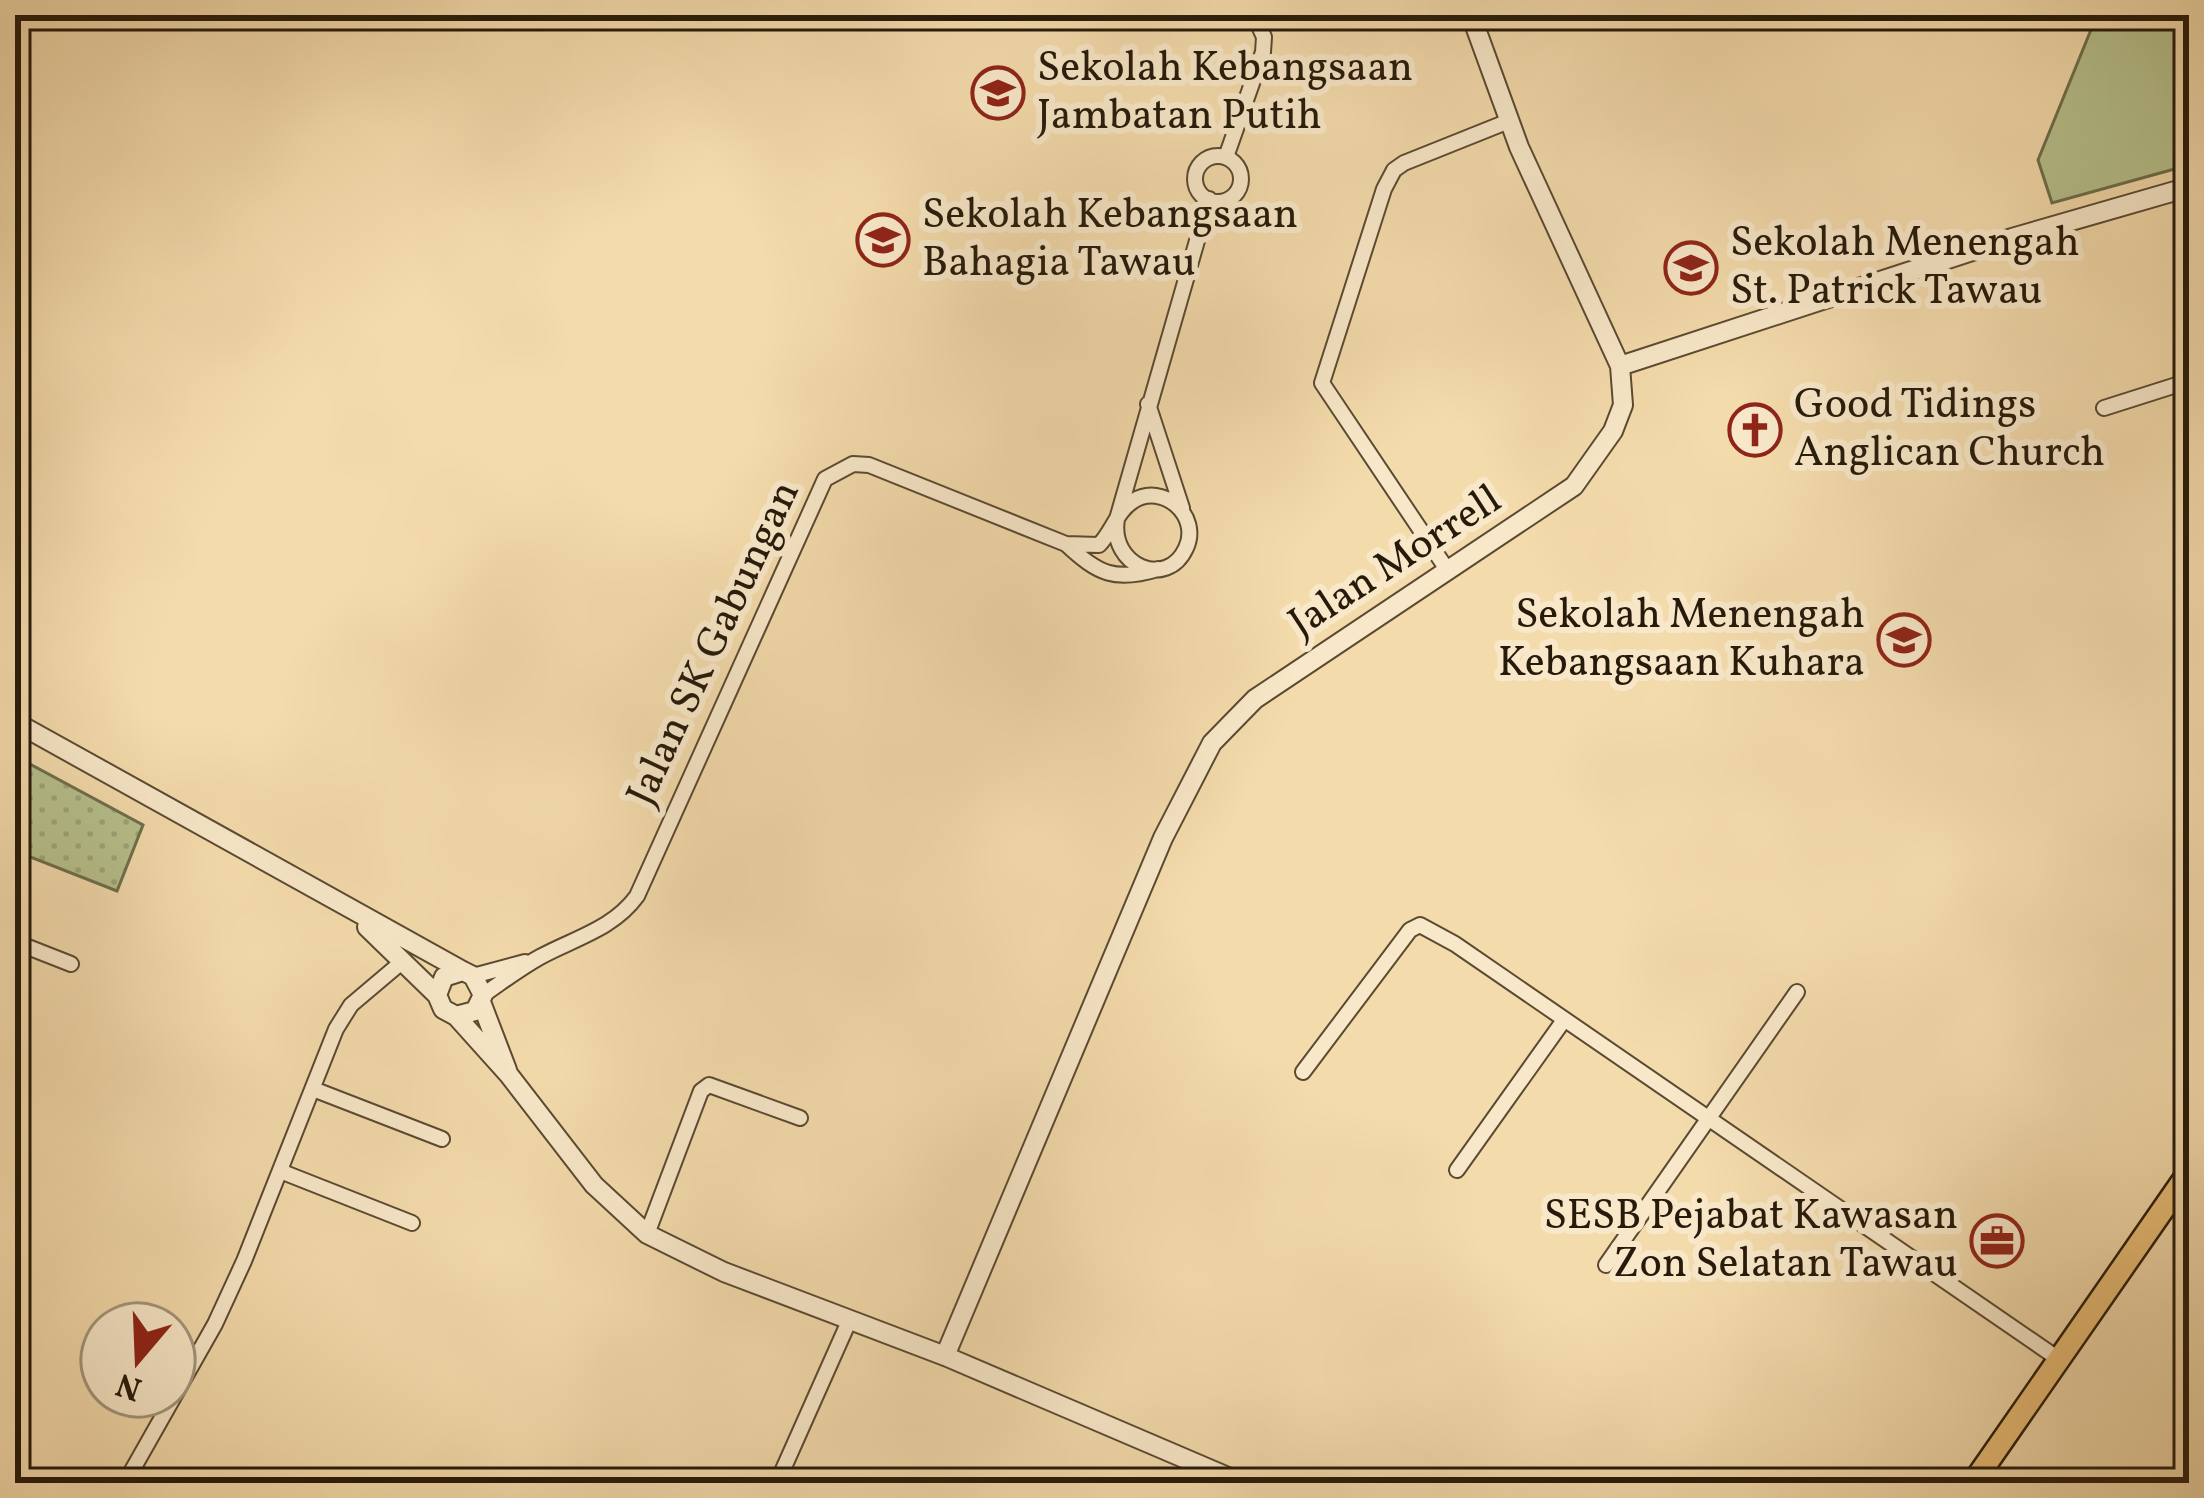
<svg xmlns="http://www.w3.org/2000/svg" width="2204" height="1498" font-family="Vollkorn,serif">
  <defs>
    <pattern id="park-dots" width="8" height="8" patternUnits="userSpaceOnUse" patternTransform="scale(3)"><rect width="8" height="8" fill="#b6c18d"/><path d="M2 2h.1M6 6h.1" fill="none" stroke="#9ca578" stroke-width="1.8" stroke-linecap="round"/></pattern>
  </defs>
  <rect width="100%" height="100%" fill="#f4dbac"/>
  <filter id="stains"><feTurbulence type="fractalNoise" baseFrequency=".00167" numOctaves="4"/><feColorMatrix values="0 0 0 0 .2 0 0 0 0 .09 0 0 0 0 .02 0 0 0 .5 -.17"/></filter>
  <radialGradient id="worn" r=".72"><stop offset=".6" stop-color="#630" stop-opacity="0"/><stop offset="1" stop-color="#630" stop-opacity=".3"/></radialGradient>
  <path fill="#b6c18d" stroke="#6e6e4c" stroke-width="3" d="M 2097,15 L 2189,15 L 2189,165 L 2052,203 L 2038,160 Z"/>
  <path fill="url(#park-dots)" stroke="#6e6e4c" stroke-width="3" d="M 15,756 L 143,825 L 117,891 L 15,851 Z"/>
  <g fill="none" stroke-linecap="round" stroke-linejoin="round">
    <g stroke="#5a4a32" stroke-width="18">
      <path id="minor" d="M1195 179a23 23 0 1 1 46 0a23 23 0 1 1-46 0Z
        M 1226,157 L 1263,52 L 1264,37 L 1254,15
        M 1148,404 L 1182,508
        M 2104,408 L 2189,381
        M 1066,544 L 1099,545 C 1112,532 1117,511 1133,501 C 1163,482 1201,516 1186,548 C 1167,590 1109,566 1117,519 L 1209,199
        M 1448,571 L 1322,383 L 1384,189 L 1394,170 L 1404,163 L 1509,121
        M 15,942 L 71,964
        M 473,976 L 525,962
        M 483,995 C 502,982 520,968 540,957 C 575,938 613,929 637,896 L 825,479 L 853,464 L 869,465 L 1066,544 C 1098,574 1115,582 1158,569
        M 1303,1072 L 1410,930 L 1420,925 L 1455,944 L 2060,1360
        M 313,1089 L 442,1139
        M 1457,1170 L 1564,1020
        M 280,1171 L 412,1223
        M 647,1234 L 701,1091 L 709,1085 L 800,1118
        M 1606,1265 L 1797,992
        M 125,1483 L 215,1324 L 244,1261 L 336,1029 L 351,1005 L 403,961
        M 390,1483 L 429,1483
        M 777,1483 L 850,1319"/>
    </g>
    <g stroke="#5a4a32" stroke-width="22">
      <path id="tertiary" d="M 1471,15 L 1519,147 L 1620,366
        M 15,722 L 463,971
        M 367,927 L 437,995
        M 481,1002 L 507,1070
        M 456,1016 L 475,1011 L 483,995 L 473,976 L 463,971 L 444,977 L 437,995 L 443,1009 L 456,1016 L 509,1075 L 594,1185 L 647,1234 L 724,1272 L 945,1356 L 1242,1483
        M 945,1356 L 1163,838 L 1212,743 L 1255,699 L 1574,486 L 1613,431 L 1623,405 L 1620,366 L 2012,238 L 2189,187"/>
    </g>
    <g stroke="#261a0a" stroke-width="26">
      <path id="primary" d="M 1973,1483 L 2189,1172"/>
    </g>
    <use href="#minor" stroke="#f8e8c9" stroke-width="14"/>
    <use href="#tertiary" stroke="#f8e8c9" stroke-width="18"/>
    <use href="#primary" stroke="#eabe76" stroke-width="21"/>
  </g>
  <defs>
    <g id="school-ring" transform="scale(2.7)"><circle r="9.5" fill="#f8e8c9" stroke="#8f2418" stroke-width="1.5"/><path d="M0-5L7-2L0 1L-7-2ZM-4 1L0 2.5L4 1V4Q0 6-4 4Z" fill="#8f2418"/></g>
    <g id="church-ring" transform="scale(2.7)"><circle r="9.5" fill="#f8e8c9" stroke="#8f2418" stroke-width="1.5"/><path d="M-1.2-6h2.4v3.5h3.3v2.4h-3.3V6h-2.4V-.1h-3.3v-2.4h3.3Z" fill="#8f2418"/></g>
    <g id="office-ring" transform="scale(2.7)"><circle r="9.5" fill="#f8e8c9" stroke="#8f2418" stroke-width="1.5"/><path d="M-6-3h4V-5.5h4V-3h4V5H-6ZM-1-4.5V-3h2v-1.5ZM-6 0V1H6V0Z" fill="#8f2418"/></g>
  </defs>
  <g fill-rule="evenodd">
    <use href="#school-ring" x="998" y="93"/>
    <use href="#school-ring" x="883" y="240"/>
    <use href="#school-ring" x="1691" y="268"/>
    <use href="#church-ring" x="1755" y="430"/>
    <use href="#school-ring" x="1904" y="640"/>
    <use href="#office-ring" x="1997" y="1241"/>
  </g>
  <g text-anchor="middle" dominant-baseline="central" stroke-width="12" stroke-linejoin="round" paint-order="stroke">
    <g font-size="42" fill="#261a0a" stroke="#f8e8c9" text-anchor="start">
      <text x="1037" y="69">Sekolah Kebangsaan<tspan x="1037" dy="48">Jambatan Putih</tspan></text>
      <text x="922" y="216">Sekolah Kebangsaan<tspan x="922" dy="48">Bahagia Tawau</tspan></text>
      <text x="1730" y="244">Sekolah Menengah<tspan x="1730" dy="48">St. Patrick Tawau</tspan></text>
      <text x="1794" y="406">Good Tidings<tspan x="1794" dy="48">Anglican Church</tspan></text>
      <text x="1865" y="616" text-anchor="end">Sekolah Menengah<tspan x="1865" dy="48">Kebangsaan Kuhara</tspan></text>
      <text x="1958" y="1217" text-anchor="end">SESB Pejabat Kawasan<tspan x="1958" dy="48">Zon Selatan Tawau</tspan></text>
    </g>
    <g font-size="42" fill="#261a0a" stroke="#f8e8c9">
      <text transform="translate(1396 563) rotate(-33)">Jalan Morrell</text>
      <text transform="translate(715 644) rotate(-65)">Jalan SK Gabungan</text>
    </g>
  </g>
  <rect width="2204" height="1498" fill="none" stroke="#f4dbac" stroke-width="60"/>
  <rect x="18" y="18" width="2168" height="1462" fill="none" stroke="#261a0a" stroke-width="6"/>
  <rect x="30" y="30" width="2144" height="1438" fill="none" stroke="#261a0a" stroke-width="3"/>
  <g transform="translate(138 1360) rotate(199)"><circle r="57" fill="#f8e8c9" stroke="#a4967d" stroke-width="3"/>
  <path d="M0-9L21 45L0 30L-21 45Z" fill="#8f2418"/>
  <text y="-18" font-size="33" font-weight="bold" text-anchor="middle" fill="#261a0a">N</text>
  </g>
  <rect width="100%" height="100%" filter="url(#stains)"/>
  <rect width="100%" height="100%" fill="url(#worn)"/>
</svg>
